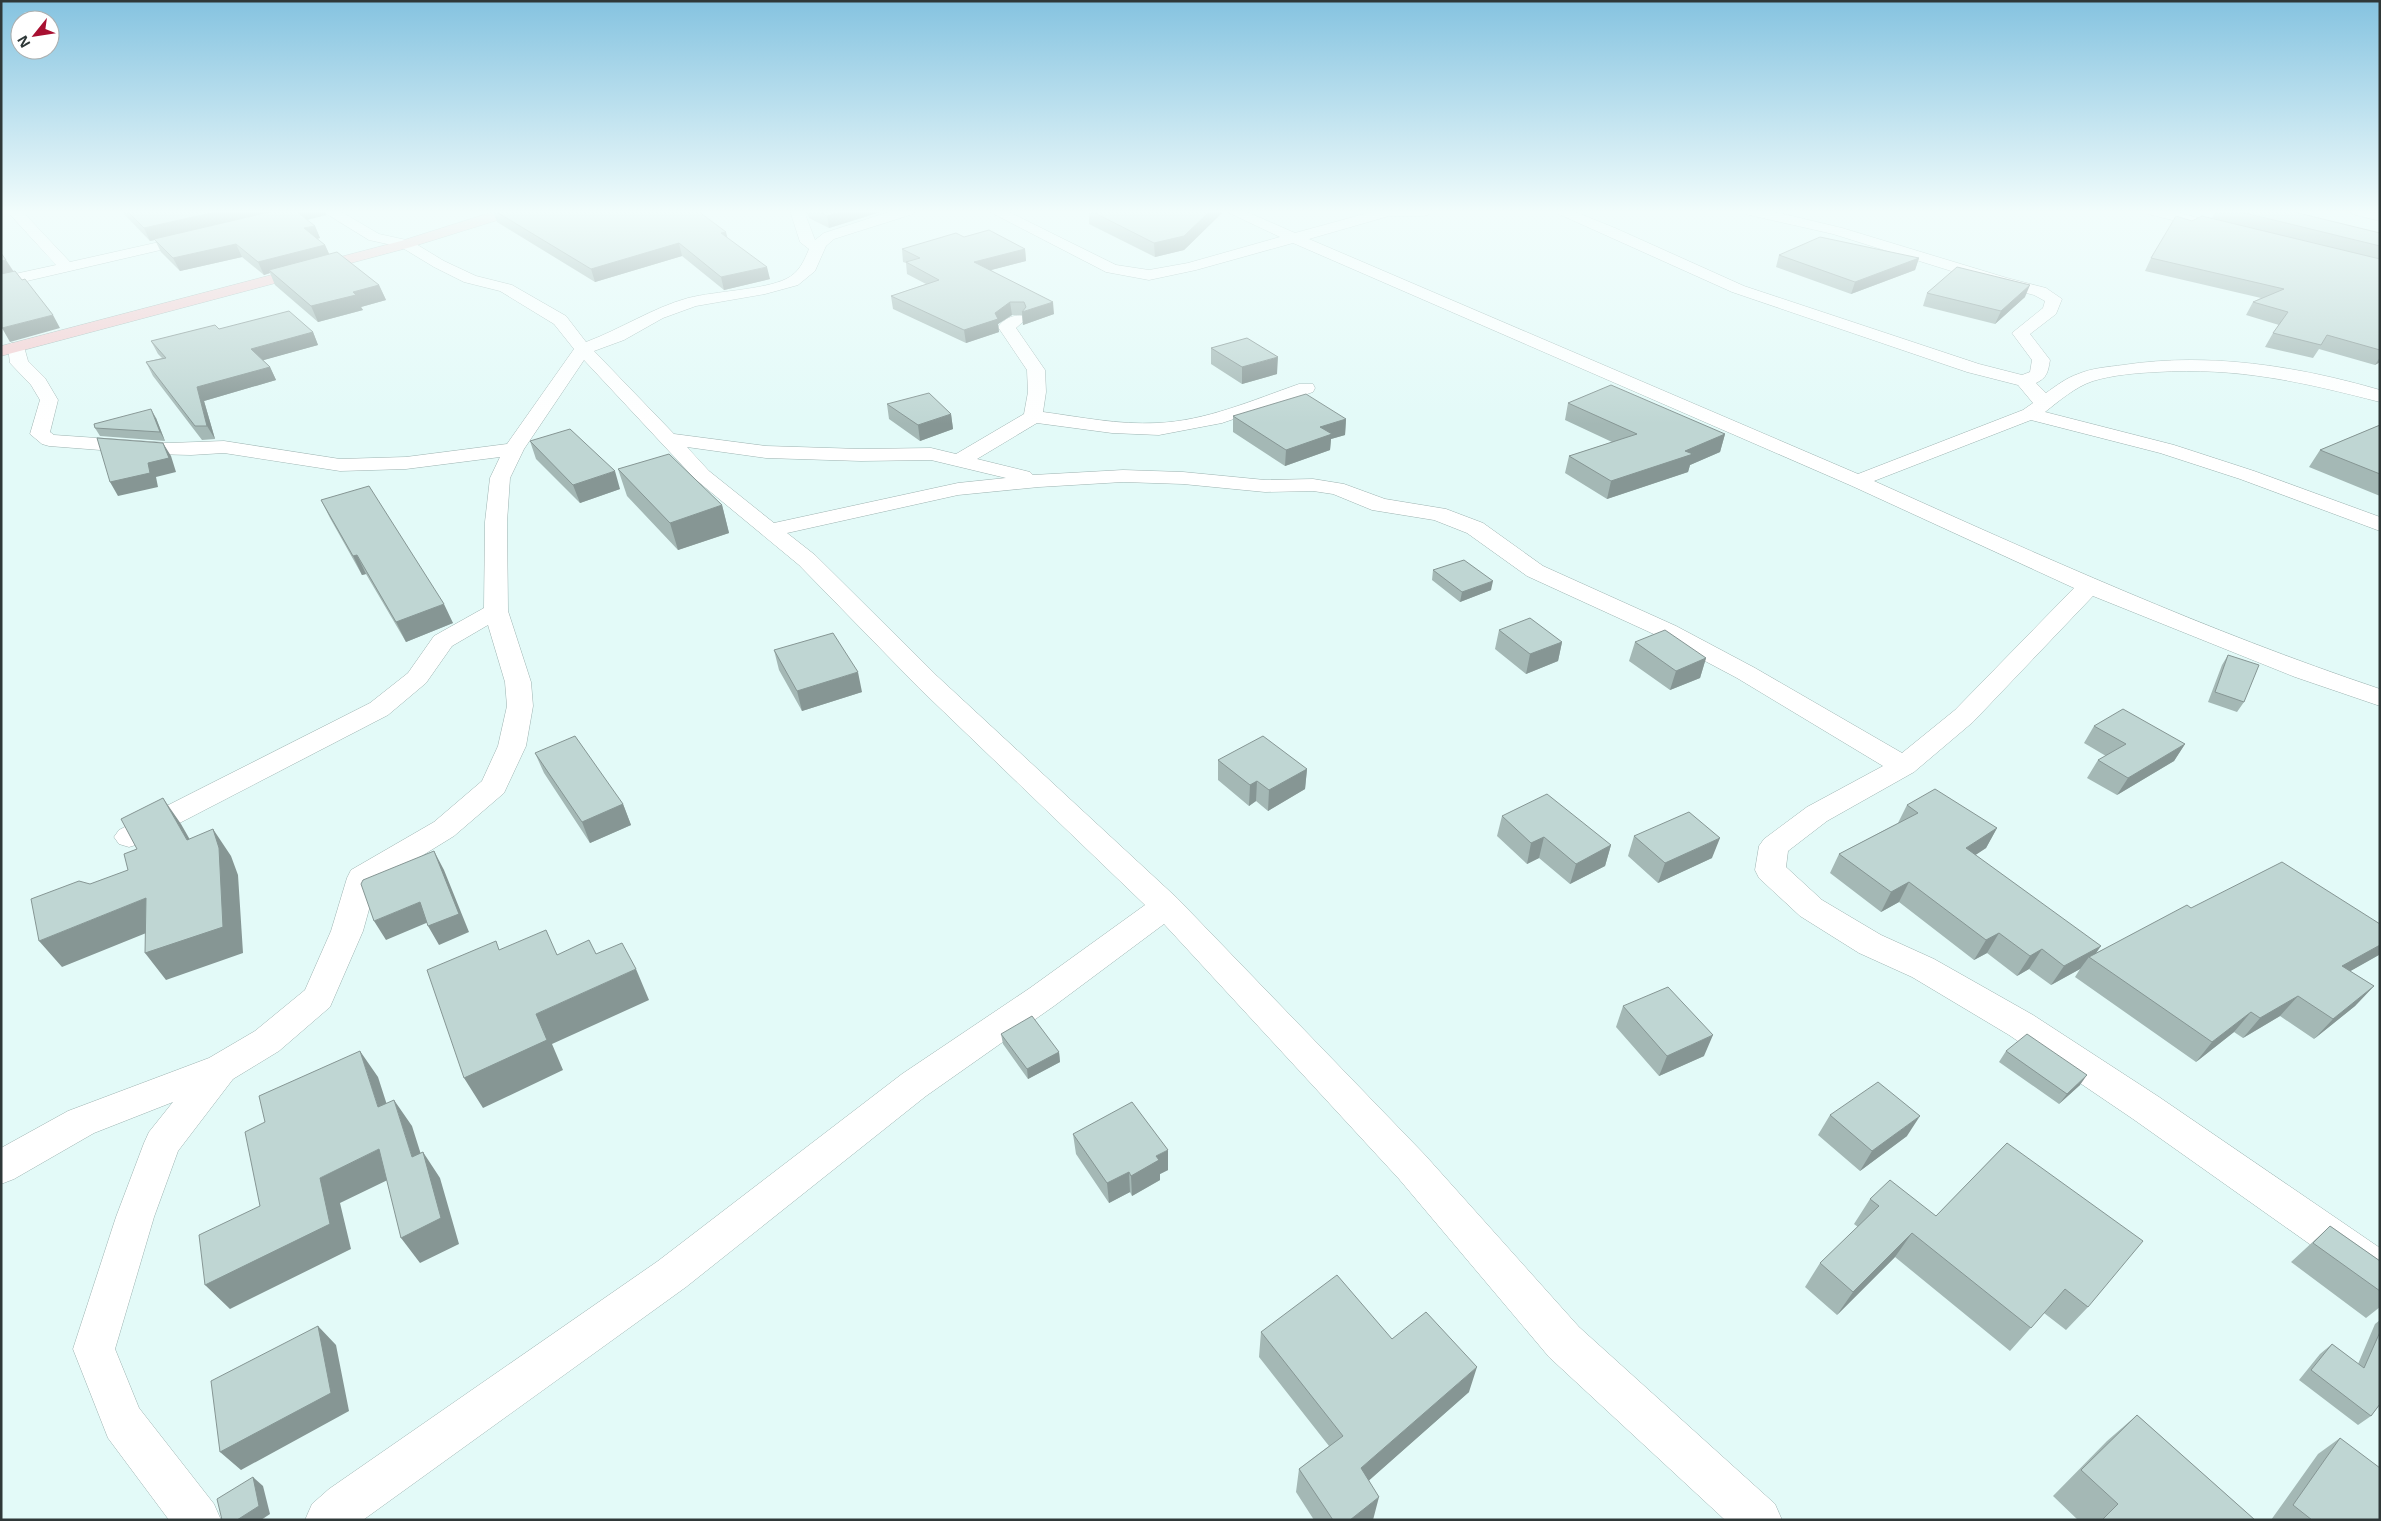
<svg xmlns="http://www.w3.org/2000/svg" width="2381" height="1521" font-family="'Open Sans',sans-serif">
  <rect width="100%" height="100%" fill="#e3faf8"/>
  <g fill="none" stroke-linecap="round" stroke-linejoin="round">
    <g stroke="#9db3b1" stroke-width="1">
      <path id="street" d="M 7,211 L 22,211 L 70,262 L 195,234 L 202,238 L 195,242 L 1,287 L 1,277 L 56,265 Z
        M 322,211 L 340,211 L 379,234 L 411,241 L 444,261 L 476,276 L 512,285 L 566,316 L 586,342 C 621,329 652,308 688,298 C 716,291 763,290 786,279 C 799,273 804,261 809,249 L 800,242 L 790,211 L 804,211 L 815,240 L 824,233 L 892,211 L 915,211 L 913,214 L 834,239 L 826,246 L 815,271 L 798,285 L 765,294 L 696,306 L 663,318 L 624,340 L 594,351 L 674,434 L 766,446 L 861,449 L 931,448 L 956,454 L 1024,414 L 1028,392 L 1027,370 L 998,327 C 1004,319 1013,314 1023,316 L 1025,320 L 1016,328 L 1045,370 L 1046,392 L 1043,412 C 1081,417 1118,425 1157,423 C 1206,421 1253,400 1299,384 L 1313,384 L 1315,388 L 1313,392 L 1222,423 L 1159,435 L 1112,433 L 1037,423 L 977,459 L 1030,472 L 1033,475 L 1123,470 L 1183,472 L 1265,480 L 1313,479 L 1344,484 L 1385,499 L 1446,509 L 1483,523 L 1543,566 L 1676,626 L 1755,668 L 1902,753 L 1955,710 L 2074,588 L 1852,486 L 1293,243 L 1196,270 L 1149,280 L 1106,272 L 988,211 L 1007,211 L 1116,265 L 1149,270 L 1188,263 L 1280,237 L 1225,211 L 1245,211 L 1295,233 L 1375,211 L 1430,211 L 1428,215 L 1423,216 L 1389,216 L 1309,239 L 1858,474 L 2023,410 L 2033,403 L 2018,385 L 1967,372 L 1732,292 L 1552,211 L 1573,211 L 1615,228 L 1744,286 L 1979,364 L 2022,375 L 2030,372 L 2032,360 L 2012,333 L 2043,308 L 2045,301 L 2034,295 L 1996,285 L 1833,234 L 1745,214 L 1743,211 L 1771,211 L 1842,228 L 2007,278 L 2046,288 L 2062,299 L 2056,314 L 2030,334 L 2050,360 C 2048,372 2047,378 2036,383 L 2046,393 C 2056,386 2066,378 2078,374 C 2092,368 2108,367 2123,365 C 2209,352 2297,366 2380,390 L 2380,402 C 2303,382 2237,367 2157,372 C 2136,373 2113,375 2093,381 C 2075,387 2059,401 2045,412 L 2174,445 L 2254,471 L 2380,517 L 2380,531 L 2240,479 L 2160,453 L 2031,420 L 1874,481 C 2041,556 2207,631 2380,689 L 2380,706 L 2295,677 L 2093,596 L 1973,722 L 1914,772 L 1827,821 L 1788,851 L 1786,867 L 1822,900 L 1881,935 L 1934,959 L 2033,1015 L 2159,1097 L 2380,1248 L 2380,1290 L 2366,1284 L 2133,1119 L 2009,1035 L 1912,977 L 1859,953 L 1800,916 L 1759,878 L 1755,870 L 1759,846 L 1764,839 L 1807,807 L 1883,766 L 1737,678 L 1658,636 L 1527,576 L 1467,533 L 1434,520 L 1372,510 L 1333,494 L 1313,491 L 1265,492 L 1183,484 L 1123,482 L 1039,487 L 958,495 L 787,533 L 815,555 L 937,676 L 1177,898 L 1425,1155 L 1579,1327 L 1775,1504 L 1782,1520 L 1725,1520 L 1549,1357 L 1399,1179 L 1164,924 L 1054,1006 L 926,1096 L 686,1287 L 363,1520 L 305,1520 L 312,1504 L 329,1489 L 658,1261 L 902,1074 L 1030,988 L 1145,905 L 919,688 L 799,565 L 695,479 L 584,360 L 524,449 L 510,478 L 507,522 L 508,611 L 531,682 L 533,706 L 526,746 L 504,793 L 454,836 L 376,884 L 363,931 L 330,1007 L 279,1051 L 233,1079 L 178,1151 L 154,1217 L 115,1349 L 139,1408 L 214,1504 L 221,1520 L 169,1520 L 108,1438 L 73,1349 L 116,1217 L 144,1143 L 149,1132 L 173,1102 L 94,1133 L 14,1179 L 1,1184 L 1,1148 L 68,1111 L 209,1058 L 255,1031 L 305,990 L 331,931 L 347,878 L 351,870 L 434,822 L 482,781 L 498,746 L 507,706 L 505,682 L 488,625 L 452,646 L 426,683 L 388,715 L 139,844 L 129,847 L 119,844 L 114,837 L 119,830 L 370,703 L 408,673 L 434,636 L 484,608 L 485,522 L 490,478 L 500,457 L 406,469 L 340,471 L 224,453 L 191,455 L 152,454 L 49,446 L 42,444 L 30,434 L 40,400 L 31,385 L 10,363 L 8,347 L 11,343 L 23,343 L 28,361 L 45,378 L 58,400 L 50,432 L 54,435 L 169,443 L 224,441 L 340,459 L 406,457 L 507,444 L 574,349 L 554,324 L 500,291 L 464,282 L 434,267 L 401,247 L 369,240 ZM 687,447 L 766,458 L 861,461 L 931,460 L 1006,478 L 958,483 L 774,523 L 709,471 Z
        M 2146,211 L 2172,211 L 2217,223 L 2219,226 L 2212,230 L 2148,214 Z
        M 2350,211 L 2380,213 L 2380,221 L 2352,214 Z"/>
    </g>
    <g stroke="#9db3b1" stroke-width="1">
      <path id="secondary" d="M 496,211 L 519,211 L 517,214 L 411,247 L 1,356 L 1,346 L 401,241 Z"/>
    </g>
    <use href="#street" fill="#fff" fill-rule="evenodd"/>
    <use href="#secondary" fill="#f5cdd0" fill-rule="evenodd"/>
  </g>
  <path fill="#a4b8b5" d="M 121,211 L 324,211 L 326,215 L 307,220 L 315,226 L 320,238 L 317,239 L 325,245 L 329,254 L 379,285 L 386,300 L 361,307 L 363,310 L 318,322 L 275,285 L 270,273 L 264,275 L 242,257 L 180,271 L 161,252 L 155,240 L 150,241 Z
    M 493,211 L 698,211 L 727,237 L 770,279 L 724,290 L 682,256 L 595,282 L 497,222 Z
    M 806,211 L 884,211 L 829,228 L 809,218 Z
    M 1089,211 L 1224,211 L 1184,250 L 1155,257 L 1089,224 Z
    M 2215,211 L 2290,211 L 2380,233 L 2380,362 L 2375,365 L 2319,349 L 2313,358 L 2265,347 L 2273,333 L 2279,325 L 2246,315 L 2253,302 L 2261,298 L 2145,271 L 2151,258 L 2192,221 L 2212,218 Z
    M 964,237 L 1025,249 L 1026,261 L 991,270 L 1054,314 L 1023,325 L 1022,315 L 1012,315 L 998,324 L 999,332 L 966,343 L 893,309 L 891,296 L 926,284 L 907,274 L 906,263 L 903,262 L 902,249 Z
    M 1779,255 L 1919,258 L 1915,270 L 1851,294 L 1776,267 Z
    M 1927,293 L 2025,297 L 1995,324 L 1923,306 Z
    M 219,329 L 313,332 L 318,345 L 263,360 L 270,367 L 276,380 L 204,401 L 215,439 L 202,440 L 153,376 L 146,362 L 162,358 L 158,354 L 151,341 Z
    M 1211,348 L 1277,374 L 1242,384 L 1211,364 Z
    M 1568,403 L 1725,434 L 1720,452 L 1690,465 L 1688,472 L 1607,499 L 1565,473 L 1569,456 L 1612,442 L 1565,420 Z
    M 887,404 L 951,414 L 953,429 L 920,441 L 889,419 Z
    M 1233,416 L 1346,419 L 1345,435 L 1331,439 L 1330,450 L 1285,466 L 1233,432 Z
    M 156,418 L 165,441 L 100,436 L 95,428 Z
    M 2380,425 L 2380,496 L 2309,467 L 2320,450 Z
    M 530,441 L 620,489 L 580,503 L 536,459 Z
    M 618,469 L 722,505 L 729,533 L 678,550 L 627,496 Z
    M 321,500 L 453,623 L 406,642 L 366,574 L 362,575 L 330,518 Z
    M 1433,570 L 1491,590 L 1460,602 L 1432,580 Z
    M 1499,630 L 1562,642 L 1558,661 L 1526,674 L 1495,649 Z
    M 1635,642 L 1706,658 L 1700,678 L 1670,690 L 1629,661 Z
    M 774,650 L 862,692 L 802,711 L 779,670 Z
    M 2228,655 L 2244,702 L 2237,712 L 2208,702 L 2222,665 Z
    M 2094,726 L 2185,744 L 2174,761 L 2117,795 L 2087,778 L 2098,760 L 2106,756 L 2084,743 Z
    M 535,753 L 623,804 L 631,825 L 590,843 L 544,773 Z
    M 1218,760 L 1307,769 L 1305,789 L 1268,811 L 1256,801 L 1249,806 L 1218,780 Z
    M 1907,805 L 1997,828 L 1986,848 L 1975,855 L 2096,953 L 2191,908 L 2380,924 L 2380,954 L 2350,971 L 2374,986 L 2355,1006 L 2314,1039 L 2280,1016 L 2243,1038 L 2234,1032 L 2196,1062 L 2075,977 L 2080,969 L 2051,985 L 2029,969 L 2017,976 L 1987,953 L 1974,960 L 1899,902 L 1881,912 L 1830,873 L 1839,854 L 1898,823 Z
    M 1502,816 L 1611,845 L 1605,866 L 1570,884 L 1539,858 L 1527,864 L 1497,836 Z
    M 1634,836 L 1712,858 L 1658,883 L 1628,856 Z
    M 1623,1006 L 1704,1056 L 1659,1076 L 1616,1027 Z
    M 1001,1034 L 1059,1052 L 1060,1062 L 1028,1079 L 1003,1044 Z
    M 2006,1051 L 2080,1085 L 2059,1104 L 1999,1062 Z
    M 1830,1115 L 1907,1136 L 1860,1171 L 1818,1135 Z
    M 1073,1134 L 1168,1170 L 1160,1174 L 1160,1180 L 1132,1196 L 1130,1192 L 1109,1203 L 1076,1154 Z
    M 2007,1143 L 2088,1307 L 2066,1330 L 2044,1313 L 2010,1351 L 1895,1257 L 1837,1315 L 1805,1287 L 1820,1263 L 1858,1227 L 1854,1224 L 1870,1199 L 1936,1216 Z
    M 2330,1226 L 2380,1261 L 2380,1307 L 2366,1318 L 2291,1262 Z
    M 2380,1320 L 2380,1404 L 2371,1416 L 2358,1425 L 2299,1380 L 2320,1354 L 2332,1344 L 2358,1364 L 2375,1324 Z
    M 1261,1332 L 1392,1339 L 1469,1392 L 1369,1480 L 1373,1520 L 1314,1520 L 1296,1492 L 1299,1469 L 1329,1446 L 1259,1357 Z
    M 2137,1415 L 2255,1520 L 2078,1520 L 2053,1496 L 2107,1441 Z
    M 2340,1438 L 2380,1520 L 2271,1520 L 2318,1454 Z"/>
  <path fill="#869694" d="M 219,211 L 278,211 L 150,241 L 144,228 Z
    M 294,211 L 324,211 L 326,215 L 298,222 Z
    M 843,211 L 884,211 L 829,228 L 827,216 Z
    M 1210,211 L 1224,211 L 1184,250 L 1155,257 L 1154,243 Z
    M 315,226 L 320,238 L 309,241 L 304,228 Z
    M 726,232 L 729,244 L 721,233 Z
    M 679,243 L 682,256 L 595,282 L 591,269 Z
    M 236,244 L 242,257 L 180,271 L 173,258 Z
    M 325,245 L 331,258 L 269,270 L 270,273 L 264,275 L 258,262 Z
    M 1025,249 L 1026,261 L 976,274 L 974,262 Z
    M 1919,258 L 1915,270 L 1851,294 L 1855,282 Z
    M 6,260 L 14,272 L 1,275 L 1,261 Z
    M 767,267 L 770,279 L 724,290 L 721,277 Z
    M 379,285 L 386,300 L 361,307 L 363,310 L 318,322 L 311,306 L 353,292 Z
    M 2030,285 L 2025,297 L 1995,324 L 2001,311 Z
    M 1010,302 L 1012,315 L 998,324 L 999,332 L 966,343 L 964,330 L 995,313 Z
    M 1053,302 L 1054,314 L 1023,325 L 1022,312 Z
    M 53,315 L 60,328 L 10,342 L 2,328 Z
    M 313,332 L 318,345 L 257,362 L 251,349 Z
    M 1278,357 L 1277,374 L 1242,384 L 1242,367 Z
    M 2380,357 L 2380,362 L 2375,365 Z
    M 270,367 L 276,380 L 204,401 L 215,439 L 207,426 L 197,387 Z
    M 151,409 L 156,418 L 165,441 L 160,432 Z
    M 951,414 L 953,429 L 920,441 L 918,425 Z
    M 1346,419 L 1345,435 L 1331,439 L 1330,450 L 1285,466 L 1286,450 L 1320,427 Z
    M 1725,434 L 1720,452 L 1690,465 L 1688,472 L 1607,499 L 1611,481 Z
    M 163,443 L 171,456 L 176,472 L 156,477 L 158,487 L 118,496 L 110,482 L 148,463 Z
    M 615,471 L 620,489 L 580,503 L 573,485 Z
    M 722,505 L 729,533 L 678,550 L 670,523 Z
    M 357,555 L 366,574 L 362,575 L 353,556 Z
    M 1493,581 L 1491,590 L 1460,602 L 1462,592 Z
    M 444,604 L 453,623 L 406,642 L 396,622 Z
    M 1562,642 L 1558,661 L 1526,674 L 1530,654 Z
    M 1706,658 L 1700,678 L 1670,690 L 1676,671 Z
    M 858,672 L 862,692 L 802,711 L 797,691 Z
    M 2185,744 L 2174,761 L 2117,795 L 2128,778 Z
    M 1307,769 L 1305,789 L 1268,811 L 1269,790 Z
    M 1257,781 L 1256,801 L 1249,806 L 1250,785 Z
    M 163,798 L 181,824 L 205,866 L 187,840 Z
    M 623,804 L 631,825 L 590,843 L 582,822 Z
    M 1997,828 L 1986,848 L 1956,868 L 1966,848 Z
    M 213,829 L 231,856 L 238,875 L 243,953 L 166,980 L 145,953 Z
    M 1544,837 L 1539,858 L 1527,864 L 1531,843 Z
    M 1720,838 L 1712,858 L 1658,883 L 1665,863 Z
    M 1611,845 L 1605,866 L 1570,884 L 1576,864 Z
    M 434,851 L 444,870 L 469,932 L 439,945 L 428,926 Z
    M 1909,882 L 1899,902 L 1881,912 L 1891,892 Z
    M 146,898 L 166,925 L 62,967 L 39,941 Z
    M 420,902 L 431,921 L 386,940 L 374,921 Z
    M 1999,933 L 1987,953 L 1974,960 L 1986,940 Z
    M 2380,945 L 2380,954 L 2379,955 L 2324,986 L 2342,966 Z
    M 2101,946 L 2092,959 L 2089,957 L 2080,969 L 2051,985 L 2064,966 Z
    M 2042,949 L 2029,969 L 2017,976 L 2030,956 Z
    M 636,969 L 649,1000 L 552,1044 L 563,1070 L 483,1108 L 464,1078 L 536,1014 Z
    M 2374,986 L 2355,1006 L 2314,1039 L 2333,1019 Z
    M 2298,996 L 2280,1016 L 2243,1038 L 2260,1018 Z
    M 2251,1012 L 2234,1032 L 2196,1062 L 2212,1042 Z
    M 1713,1035 L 1704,1056 L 1659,1076 L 1667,1056 Z
    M 360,1051 L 378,1077 L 396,1133 L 378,1107 Z
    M 1059,1052 L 1060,1062 L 1028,1079 L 1027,1069 Z
    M 2087,1075 L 2080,1085 L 2059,1104 L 2067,1094 Z
    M 394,1100 L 412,1126 L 430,1183 L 412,1157 Z
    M 1920,1116 L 1907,1136 L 1860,1171 L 1872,1151 Z
    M 379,1149 L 398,1175 L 340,1203 L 351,1249 L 230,1309 L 205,1285 L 320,1178 Z
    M 1168,1150 L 1168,1170 L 1160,1174 L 1160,1180 L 1132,1196 L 1131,1176 L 1156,1156 Z
    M 423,1152 L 440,1178 L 459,1244 L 420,1263 L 401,1238 Z
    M 1129,1172 L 1130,1192 L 1109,1203 L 1107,1183 Z
    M 1912,1233 L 1895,1257 L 1837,1315 L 1853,1292 Z
    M 318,1326 L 336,1345 L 349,1411 L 241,1470 L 220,1452 Z
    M 1477,1367 L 1469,1392 L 1356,1492 L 1361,1468 Z
    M 253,1477 L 263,1486 L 270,1514 L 261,1520 L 237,1520 Z
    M 1379,1497 L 1373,1520 L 1350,1520 Z"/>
  <path fill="#bfd6d3" stroke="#869694" d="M 127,211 L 219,211 L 144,228 Z
    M 274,211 L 296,211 L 315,226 L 304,228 L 325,245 L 258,262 L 236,244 L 173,258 L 154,239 Z
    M 495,211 L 698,211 L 726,232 L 721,233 L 767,267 L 721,277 L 679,243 L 591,269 Z
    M 817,211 L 843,211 L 827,216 Z
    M 1091,211 L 1210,211 L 1184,236 L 1154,243 Z
    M 2237,211 L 2290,211 L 2380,233 L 2380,246 Z
    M 2176,216 L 2192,221 L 2202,216 L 2380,259 L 2380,350 L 2327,335 L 2321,345 L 2273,333 L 2288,312 L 2253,302 L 2284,289 L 2151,258 Z
    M 989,230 L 1025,249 L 974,262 L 1053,302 L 1022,312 L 1026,307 L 1024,302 L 1010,302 L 995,313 L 998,319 L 964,330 L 891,296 L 939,280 L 906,262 L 920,258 L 902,249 L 956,233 L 964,237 Z
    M 1820,237 L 1919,258 L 1855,282 L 1779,255 Z
    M 337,252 L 379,285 L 353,292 L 356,295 L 311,306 L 269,270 Z
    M 1,253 L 6,260 L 1,261 Z
    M 1957,267 L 2030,285 L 2001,311 L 1927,293 Z
    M 15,271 L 22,280 L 25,279 L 53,315 L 2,328 L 1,274 Z
    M 289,311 L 313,332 L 251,349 L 270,367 L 197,387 L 207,426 L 195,426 L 146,362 L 166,358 L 151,341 L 215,325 L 219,329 Z
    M 1247,338 L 1278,357 L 1242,367 L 1211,348 Z
    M 1611,385 L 1725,434 L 1685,451 L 1693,454 L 1611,481 L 1569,456 L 1637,434 L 1568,403 Z
    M 929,393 L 951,414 L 918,425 L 887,404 Z
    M 1306,394 L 1346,419 L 1320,427 L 1332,434 L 1286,450 L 1233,416 Z
    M 151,409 L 160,432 L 95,428 L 94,424 Z
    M 2380,425 L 2380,474 L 2320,450 Z
    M 570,429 L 615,471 L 573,485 L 530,441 Z
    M 97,438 L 163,443 L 169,458 L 148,463 L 150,473 L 110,482 Z
    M 669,454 L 722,505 L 670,523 L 618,469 Z
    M 369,486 L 444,604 L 396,622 L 357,555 L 353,556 L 321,500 Z
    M 1464,560 L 1493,581 L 1462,592 L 1433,570 Z
    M 1530,618 L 1562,642 L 1530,654 L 1499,630 Z
    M 1665,630 L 1706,658 L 1676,671 L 1635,642 Z
    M 833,633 L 858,672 L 797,691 L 774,650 Z
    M 2228,655 L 2259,665 L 2244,702 L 2215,692 Z
    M 2123,709 L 2185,744 L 2128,778 L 2098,760 L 2126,744 L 2094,726 Z
    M 575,736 L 623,804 L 582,822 L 535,753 Z
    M 1263,736 L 1307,769 L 1269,790 L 1257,781 L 1250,785 L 1218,760 Z
    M 1935,789 L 1997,828 L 1966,848 L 2101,946 L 2064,966 L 2042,949 L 2030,956 L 1999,933 L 1986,940 L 1909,882 L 1891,892 L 1839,854 L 1918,813 L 1907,805 Z
    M 1547,794 L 1611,845 L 1576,864 L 1544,837 L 1531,843 L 1502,816 Z
    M 163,798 L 187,840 L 213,829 L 219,848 L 223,927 L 145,953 L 146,898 L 39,941 L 31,899 L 79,881 L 90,884 L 128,870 L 124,854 L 137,849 L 121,819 Z
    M 1689,812 L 1720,838 L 1665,863 L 1634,836 Z
    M 434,851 L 459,914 L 428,926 L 420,902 L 374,921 L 361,884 L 363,880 Z
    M 2282,862 L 2380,924 L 2380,945 L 2342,966 L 2374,986 L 2333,1019 L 2298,996 L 2260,1018 L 2251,1012 L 2212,1042 L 2089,957 L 2187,905 L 2191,908 Z
    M 546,930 L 557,955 L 589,940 L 596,954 L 622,943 L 636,969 L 536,1014 L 547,1040 L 464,1078 L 427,970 L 496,941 L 499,950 Z
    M 1668,987 L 1713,1035 L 1667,1056 L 1623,1006 Z
    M 1032,1016 L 1059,1052 L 1027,1069 L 1001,1034 Z
    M 2027,1034 L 2087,1075 L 2067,1094 L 2006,1051 Z
    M 360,1051 L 378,1107 L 394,1100 L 412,1157 L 423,1152 L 441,1218 L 401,1238 L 379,1149 L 320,1178 L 330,1224 L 205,1285 L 199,1235 L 260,1206 L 245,1132 L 265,1122 L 259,1096 Z
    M 1878,1082 L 1920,1116 L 1872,1151 L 1830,1115 Z
    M 1132,1102 L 1168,1150 L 1156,1156 L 1159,1160 L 1131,1176 L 1129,1172 L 1107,1183 L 1073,1134 Z
    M 2007,1143 L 2143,1241 L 2088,1307 L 2065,1289 L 2031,1328 L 1912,1233 L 1853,1292 L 1820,1263 L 1879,1206 L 1870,1199 L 1890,1180 L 1936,1216 Z
    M 2330,1226 L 2380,1261 L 2380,1291 L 2313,1243 Z
    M 1337,1275 L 1392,1339 L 1426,1312 L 1477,1367 L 1361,1468 L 1379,1497 L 1350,1520 L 1333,1520 L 1299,1469 L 1343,1436 L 1261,1332 Z
    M 318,1326 L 331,1393 L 220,1452 L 211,1381 Z
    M 2380,1332 L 2380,1404 L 2371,1416 L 2311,1370 L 2332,1344 L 2364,1368 Z
    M 2137,1415 L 2255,1520 L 2102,1520 L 2118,1504 L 2081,1470 Z
    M 2340,1438 L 2380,1468 L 2380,1520 L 2312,1520 L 2293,1505 Z
    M 253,1477 L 259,1506 L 237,1520 L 222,1520 L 217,1499 Z"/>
  <linearGradient id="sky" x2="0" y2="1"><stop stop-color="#85c3e0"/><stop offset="0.5" stop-color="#f2fdfc"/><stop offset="1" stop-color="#f2fdfc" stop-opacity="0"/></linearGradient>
  <rect width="2381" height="424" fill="url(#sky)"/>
  <rect width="2381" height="1521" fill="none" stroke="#2f3838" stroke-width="5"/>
  <g transform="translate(35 35) rotate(240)"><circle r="24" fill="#ffffff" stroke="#acafaf"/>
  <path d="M0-4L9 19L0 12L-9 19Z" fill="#a81031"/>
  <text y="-8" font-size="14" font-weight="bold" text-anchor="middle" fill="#2f3838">N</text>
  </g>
</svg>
